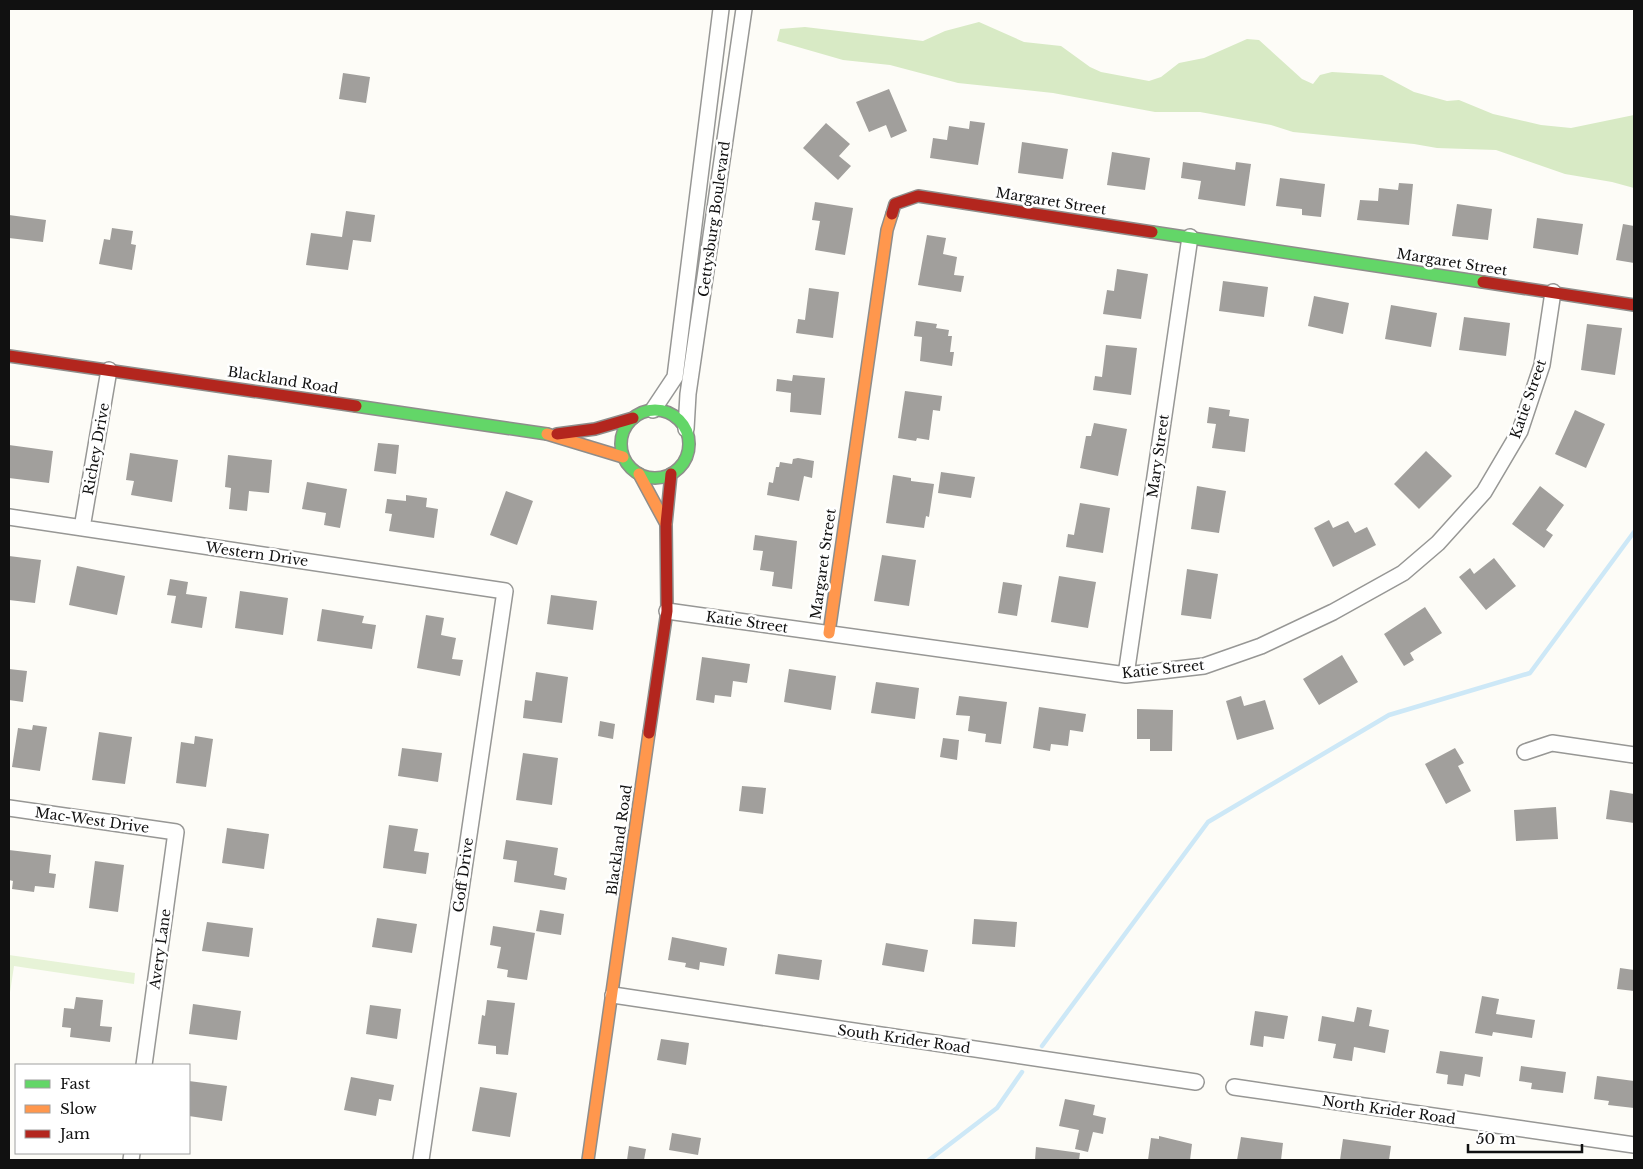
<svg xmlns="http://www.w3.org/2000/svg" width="1643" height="1169" font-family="'Libre Baskerville',serif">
  <rect width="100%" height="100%" fill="#fdfcf7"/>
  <path fill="#e7f3d7" d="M 9,955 L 135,973 L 134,984 L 14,966 L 9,999 Z"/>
  <path fill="#d8eac5" d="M 979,22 L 1024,42 L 1061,46 L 1090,67 L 1101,72 L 1149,81 L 1161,77 L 1179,63 L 1204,58 L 1247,39 L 1259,40 L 1302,79 L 1313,84 L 1320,75 L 1332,72 L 1382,75 L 1414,92 L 1447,101 L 1459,100 L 1493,114 L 1541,125 L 1571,128 L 1634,115 L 1634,188 L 1612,182 L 1565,174 L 1496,150 L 1437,148 L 1414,144 L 1293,132 L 1271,125 L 1200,112 L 1155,112 L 1053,93 L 958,83 L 890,65 L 843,60 L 777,41 L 780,29 L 805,27 L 923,41 L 945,31 Z"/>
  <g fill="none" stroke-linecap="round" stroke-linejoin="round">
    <path stroke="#cde8f7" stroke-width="4.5" d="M 1042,1046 L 1208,822 L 1389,715 L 1530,673 L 1634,532
      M 929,1160 L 997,1108 L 1022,1072"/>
  </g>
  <path fill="#a19f9c" d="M 343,73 L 370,77 L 366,103 L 339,99 Z
    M 889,89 L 907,131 L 891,138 L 886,125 L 869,132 L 856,102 Z
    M 970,121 L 985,123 L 978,165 L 930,158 L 933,138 L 947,140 L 949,126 L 969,129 Z
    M 826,123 L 850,144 L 839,156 L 851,166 L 838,180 L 803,148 Z
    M 1022,142 L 1068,149 L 1063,179 L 1018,173 Z
    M 1112,152 L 1150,158 L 1145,190 L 1107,185 Z
    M 1183,162 L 1235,170 L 1236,162 L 1251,164 L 1245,206 L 1198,199 L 1201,181 L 1181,178 Z
    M 1280,178 L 1325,184 L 1321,217 L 1302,215 L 1302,209 L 1276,206 Z
    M 1399,183 L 1413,184 L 1409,225 L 1357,220 L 1360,200 L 1378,201 L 1379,188 L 1398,190 Z
    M 815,202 L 853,208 L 845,255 L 815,250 L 820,221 L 812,220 Z
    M 1457,204 L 1492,209 L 1488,240 L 1452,236 Z
    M 346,211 L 375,215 L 371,242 L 353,240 L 348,270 L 306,265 L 311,233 L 342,237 Z
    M 9,215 L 46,220 L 43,242 L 9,238 Z
    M 1537,218 L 1583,224 L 1578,255 L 1533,248 Z
    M 1623,224 L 1634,226 L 1634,263 L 1616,260 Z
    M 112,228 L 133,231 L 131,244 L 136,245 L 132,270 L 99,264 L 104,239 L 110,240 Z
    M 927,235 L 946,238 L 943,254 L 957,257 L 954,275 L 964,276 L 961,292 L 918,285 Z
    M 1117,269 L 1148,274 L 1141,319 L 1103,314 L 1107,290 L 1114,291 Z
    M 1223,281 L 1268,287 L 1264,317 L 1219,311 Z
    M 809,288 L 839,292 L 833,338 L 796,333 L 798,319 L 805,320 Z
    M 1314,296 L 1349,303 L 1343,334 L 1308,326 Z
    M 1391,305 L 1437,313 L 1431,347 L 1385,339 Z
    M 1464,317 L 1510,323 L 1506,356 L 1459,350 Z
    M 916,321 L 937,324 L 936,328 L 949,330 L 948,336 L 952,336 L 950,352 L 954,352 L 952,366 L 920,361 L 922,337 L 914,336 Z
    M 1587,324 L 1622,328 L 1615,375 L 1581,370 Z
    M 1106,345 L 1137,348 L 1131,395 L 1093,390 L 1095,376 L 1102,377 Z
    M 793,375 L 825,378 L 821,415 L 790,412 L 791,393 L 776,391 L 777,379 L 792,381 Z
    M 905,391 L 942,396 L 940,411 L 933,410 L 929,440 L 917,438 L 916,441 L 898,438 Z
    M 1209,407 L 1230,410 L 1229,416 L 1249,419 L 1245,452 L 1212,448 L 1216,424 L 1207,423 Z
    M 1575,410 L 1605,424 L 1586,468 L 1555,454 Z
    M 1094,423 L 1127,429 L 1118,476 L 1080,468 L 1086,436 L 1091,436 Z
    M 378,443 L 399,445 L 396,474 L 374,471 Z
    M 9,445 L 53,451 L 49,483 L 9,478 Z
    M 1426,451 L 1452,476 L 1419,509 L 1394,484 Z
    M 130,453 L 178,460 L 172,502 L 131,495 L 134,481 L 126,480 Z
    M 228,455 L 272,460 L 269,493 L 249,491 L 247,511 L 229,509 L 231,488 L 225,487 Z
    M 798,458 L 814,461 L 812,478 L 804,476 L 799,501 L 767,495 L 769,482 L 773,483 L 776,467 L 779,467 L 780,462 L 792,464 L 793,459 Z
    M 941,472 L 975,477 L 971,498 L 938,493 Z
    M 893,475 L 911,478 L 911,481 L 934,484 L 929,517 L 926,516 L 924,528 L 886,523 Z
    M 307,482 L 347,489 L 340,528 L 324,525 L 326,513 L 302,509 Z
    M 1197,486 L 1226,491 L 1219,533 L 1191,529 Z
    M 1540,486 L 1564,505 L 1546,530 L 1553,535 L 1544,548 L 1512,524 Z
    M 506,491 L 533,501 L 517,545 L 490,535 Z
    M 406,495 L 427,498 L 426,507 L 438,509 L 434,538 L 389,531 L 392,514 L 385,513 L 387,499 L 406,501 Z
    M 1080,503 L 1110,508 L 1103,553 L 1066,547 L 1068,534 L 1074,535 Z
    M 1329,520 L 1333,528 L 1348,521 L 1355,533 L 1367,527 L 1376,545 L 1333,567 L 1314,528 Z
    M 755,535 L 797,541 L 792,589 L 772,586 L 774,572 L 760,570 L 763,551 L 753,550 Z
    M 882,555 L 916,560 L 909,606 L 874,601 Z
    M 9,556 L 41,560 L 35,603 L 9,600 Z
    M 1494,558 L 1516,586 L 1486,610 L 1459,577 L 1470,568 L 1474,574 Z
    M 77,566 L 125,576 L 117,615 L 69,605 Z
    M 1187,569 L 1218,574 L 1211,619 L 1181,615 Z
    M 1059,576 L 1096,582 L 1088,628 L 1051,622 Z
    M 170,579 L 188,582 L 186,594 L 207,597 L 202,628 L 171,623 L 176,596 L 167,595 Z
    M 1003,582 L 1022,585 L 1017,616 L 998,613 Z
    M 240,591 L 288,598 L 283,635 L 235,628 Z
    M 551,595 L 597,601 L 593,630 L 547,624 Z
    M 1425,607 L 1442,633 L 1410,653 L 1414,660 L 1404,666 L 1384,634 Z
    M 322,609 L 364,616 L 362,623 L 376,625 L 372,649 L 317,641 Z
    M 426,615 L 444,618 L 441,635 L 456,638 L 452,659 L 463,660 L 460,676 L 417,668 Z
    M 1342,655 L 1358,682 L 1319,705 L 1303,679 Z
    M 702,657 L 750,664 L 747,683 L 733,681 L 731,697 L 715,695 L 714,703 L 696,700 Z
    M 9,669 L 27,671 L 23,702 L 9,700 Z
    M 789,669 L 836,676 L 831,710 L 784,702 Z
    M 536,672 L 568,677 L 562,723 L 523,718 L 525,700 L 532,701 Z
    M 876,682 L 919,688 L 915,719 L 871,713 Z
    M 959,696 L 1007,702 L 1001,744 L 985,742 L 986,734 L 968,731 L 970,716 L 956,715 Z
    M 1241,696 L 1244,706 L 1265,700 L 1274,729 L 1237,740 L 1226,701 Z
    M 1039,707 L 1086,714 L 1083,732 L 1070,730 L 1068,746 L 1051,744 L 1050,751 L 1033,748 Z
    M 1137,709 L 1173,710 L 1172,751 L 1150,751 L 1150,739 L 1137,739 Z
    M 600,721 L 615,724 L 613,739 L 598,736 Z
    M 33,725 L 47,727 L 40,771 L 12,767 L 18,728 L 32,730 Z
    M 99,732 L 132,737 L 125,784 L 92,780 Z
    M 195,736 L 213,739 L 206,787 L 176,783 L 181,742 L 194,744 Z
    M 943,738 L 959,740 L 957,760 L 940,757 Z
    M 402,748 L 442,753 L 438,782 L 398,776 Z
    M 1455,748 L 1464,763 L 1458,766 L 1471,791 L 1446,804 L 1425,764 Z
    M 523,753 L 558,758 L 552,805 L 516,800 Z
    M 742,786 L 766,788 L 763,814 L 739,811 Z
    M 1610,790 L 1634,794 L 1634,823 L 1606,819 Z
    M 1556,807 L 1558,839 L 1516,841 L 1514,810 Z
    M 389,825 L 418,829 L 414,851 L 429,853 L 426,874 L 383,868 Z
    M 227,828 L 269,834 L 264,869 L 222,863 Z
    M 506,840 L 558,848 L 554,875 L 567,878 L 565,890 L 514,882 L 517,861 L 503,859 Z
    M 9,850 L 51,855 L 49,873 L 56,874 L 54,888 L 35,886 L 34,892 L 12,889 L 13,881 L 9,880 Z
    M 95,861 L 124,865 L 118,912 L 89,908 Z
    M 540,910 L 564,914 L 561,935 L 536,931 Z
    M 377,918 L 417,924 L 412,953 L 372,947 Z
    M 974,919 L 1017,922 L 1015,947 L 972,944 Z
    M 207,922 L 253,928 L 249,957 L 202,951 Z
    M 493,926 L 535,933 L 527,980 L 507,977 L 508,970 L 497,968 L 501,947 L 490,945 Z
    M 672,937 L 727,948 L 724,966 L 700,962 L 699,970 L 685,967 L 686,963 L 668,960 Z
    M 886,943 L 928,950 L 924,972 L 882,965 Z
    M 778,954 L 822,960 L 819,980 L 775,974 Z
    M 1620,968 L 1634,970 L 1634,991 L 1617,989 Z
    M 1482,996 L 1499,999 L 1496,1014 L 1535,1020 L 1532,1038 L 1493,1032 L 1492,1036 L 1475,1033 Z
    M 76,997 L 103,1000 L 100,1026 L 112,1027 L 110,1042 L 70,1037 L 71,1028 L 62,1027 L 64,1008 L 74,1009 Z
    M 487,1000 L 515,1003 L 508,1055 L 496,1054 L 496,1046 L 478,1044 L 482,1015 L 485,1016 Z
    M 193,1004 L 241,1011 L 237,1040 L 189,1034 Z
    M 370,1005 L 401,1009 L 397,1039 L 366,1034 Z
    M 1357,1007 L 1372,1010 L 1369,1026 L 1389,1030 L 1385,1053 L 1354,1047 L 1352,1061 L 1333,1058 L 1336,1044 L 1318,1041 L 1322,1016 L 1354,1022 Z
    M 1255,1011 L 1288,1016 L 1284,1039 L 1264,1036 L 1263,1047 L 1250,1045 Z
    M 661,1039 L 689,1043 L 686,1065 L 657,1060 Z
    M 1440,1051 L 1483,1057 L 1480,1077 L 1465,1074 L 1463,1086 L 1447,1084 L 1448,1075 L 1436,1073 Z
    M 1521,1066 L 1566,1072 L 1563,1093 L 1531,1089 L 1532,1083 L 1519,1081 Z
    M 1597,1076 L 1634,1081 L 1634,1108 L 1608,1105 L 1609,1101 L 1594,1099 Z
    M 351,1077 L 394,1085 L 391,1101 L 379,1099 L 376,1116 L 344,1110 Z
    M 189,1081 L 227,1086 L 222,1121 L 189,1116 Z
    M 480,1087 L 517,1093 L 510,1137 L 472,1131 Z
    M 1065,1099 L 1095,1105 L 1093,1115 L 1106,1118 L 1103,1134 L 1093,1132 L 1088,1152 L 1075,1149 L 1079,1130 L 1059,1126 Z
    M 672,1133 L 701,1138 L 698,1155 L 669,1150 Z
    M 1159,1136 L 1192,1144 L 1190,1160 L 1148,1160 L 1151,1138 L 1159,1139 Z
    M 1241,1137 L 1283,1143 L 1281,1160 L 1237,1160 Z
    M 1343,1139 L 1391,1146 L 1389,1160 L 1340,1160 Z
    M 629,1146 L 646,1149 L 644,1160 L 627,1160 Z
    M 1036,1147 L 1080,1153 L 1079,1160 L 1035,1160 Z"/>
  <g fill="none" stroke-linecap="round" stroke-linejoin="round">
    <g stroke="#979795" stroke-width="18">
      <path id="street" d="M 653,410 L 675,377 L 721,9
        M 686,429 L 688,394 L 744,9
        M 9,517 L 505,591 L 421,1160
        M 82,528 L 109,370
        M 667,611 L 1126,675 L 1204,666 L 1261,646 L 1333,612 L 1403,573 L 1438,543 L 1484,492 L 1520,431 L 1542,365 L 1553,292
        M 1126,675 L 1190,237
        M 1525,752 L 1552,743 L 1634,755
        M 9,808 L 176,832 L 144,1065
        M 613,995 L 1196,1082
        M 1234,1087 L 1634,1145
        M 131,1160 L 132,1153"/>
    </g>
    <g stroke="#8e8d8b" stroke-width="14">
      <path id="fast" d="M 1152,232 L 1483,282
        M 356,406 L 547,434
        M621 444a34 34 0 1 1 68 0a34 34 0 1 1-68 0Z"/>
    </g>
    <g stroke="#8e8d8b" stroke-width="14">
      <path id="slow" d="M 547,434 L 623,457
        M 639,474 L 666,524
        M 829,633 L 887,230 L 892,214
        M 588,1160 L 649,733"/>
    </g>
    <g stroke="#8e8d8b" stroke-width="14">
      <path id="jam" d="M 892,214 L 895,204 L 918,196 L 1152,232
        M 1483,282 L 1634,305
        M 9,356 L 356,406
        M 557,434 L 595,429 L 633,418
        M 649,733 L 667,611 L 666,524 L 671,474"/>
    </g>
    <use href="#street" stroke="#fffffe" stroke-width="15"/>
    <use href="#fast" stroke="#63d668" stroke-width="11"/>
    <use href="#slow" stroke="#ff974d" stroke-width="11"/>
    <use href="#jam" stroke="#b3261e" stroke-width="11"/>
  </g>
  <g text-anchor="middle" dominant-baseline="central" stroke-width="5" stroke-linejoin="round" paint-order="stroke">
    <g font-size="14" fill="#111" stroke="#fff">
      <text transform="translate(1051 201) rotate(9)">Margaret Street</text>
      <text transform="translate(714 219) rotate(-82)">Gettysburg Boulevard</text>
      <text transform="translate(1452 262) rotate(9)">Margaret Street</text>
      <text transform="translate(283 380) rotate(9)">Blackland Road</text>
      <text transform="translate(1528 399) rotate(-71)">Katie Street</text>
      <text transform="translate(96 449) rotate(-80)">Richey Drive</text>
      <text transform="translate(1158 456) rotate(-82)">Mary Street</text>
      <text transform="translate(257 554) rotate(8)">Western Drive</text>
      <text transform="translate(823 564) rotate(-82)">Margaret Street</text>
      <text transform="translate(747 622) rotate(8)">Katie Street</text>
      <text transform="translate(1163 669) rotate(-6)">Katie Street</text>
      <text transform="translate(92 820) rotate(8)">Mac-West Drive</text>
      <text transform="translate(619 840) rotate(-82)">Blackland Road</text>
      <text transform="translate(463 875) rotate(-82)">Goff Drive</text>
      <text transform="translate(160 949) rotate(-82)">Avery Lane</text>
      <text transform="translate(904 1039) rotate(8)">South Krider Road</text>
      <text transform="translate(1389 1110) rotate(8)">North Krider Road</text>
    </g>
  </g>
  <rect width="1643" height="1169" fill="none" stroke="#111111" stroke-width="20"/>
  <rect x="15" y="1064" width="175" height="90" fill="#ffffff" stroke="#a0a0a0"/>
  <rect x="25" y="1080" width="25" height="8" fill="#63d668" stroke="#a0a0a0"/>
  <text x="60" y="1089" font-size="15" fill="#111111">Fast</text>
  <rect x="25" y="1105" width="25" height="8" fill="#ff974d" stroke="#a0a0a0"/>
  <text x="60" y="1114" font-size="15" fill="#111111">Slow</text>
  <rect x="25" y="1130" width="25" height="8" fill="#b3261e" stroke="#a0a0a0"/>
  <text x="60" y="1139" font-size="15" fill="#111111">Jam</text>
  <path d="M1468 1144v8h114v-8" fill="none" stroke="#111111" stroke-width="2.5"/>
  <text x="1476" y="1144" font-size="15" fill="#111111" stroke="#ffffff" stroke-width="4" paint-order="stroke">50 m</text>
</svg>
